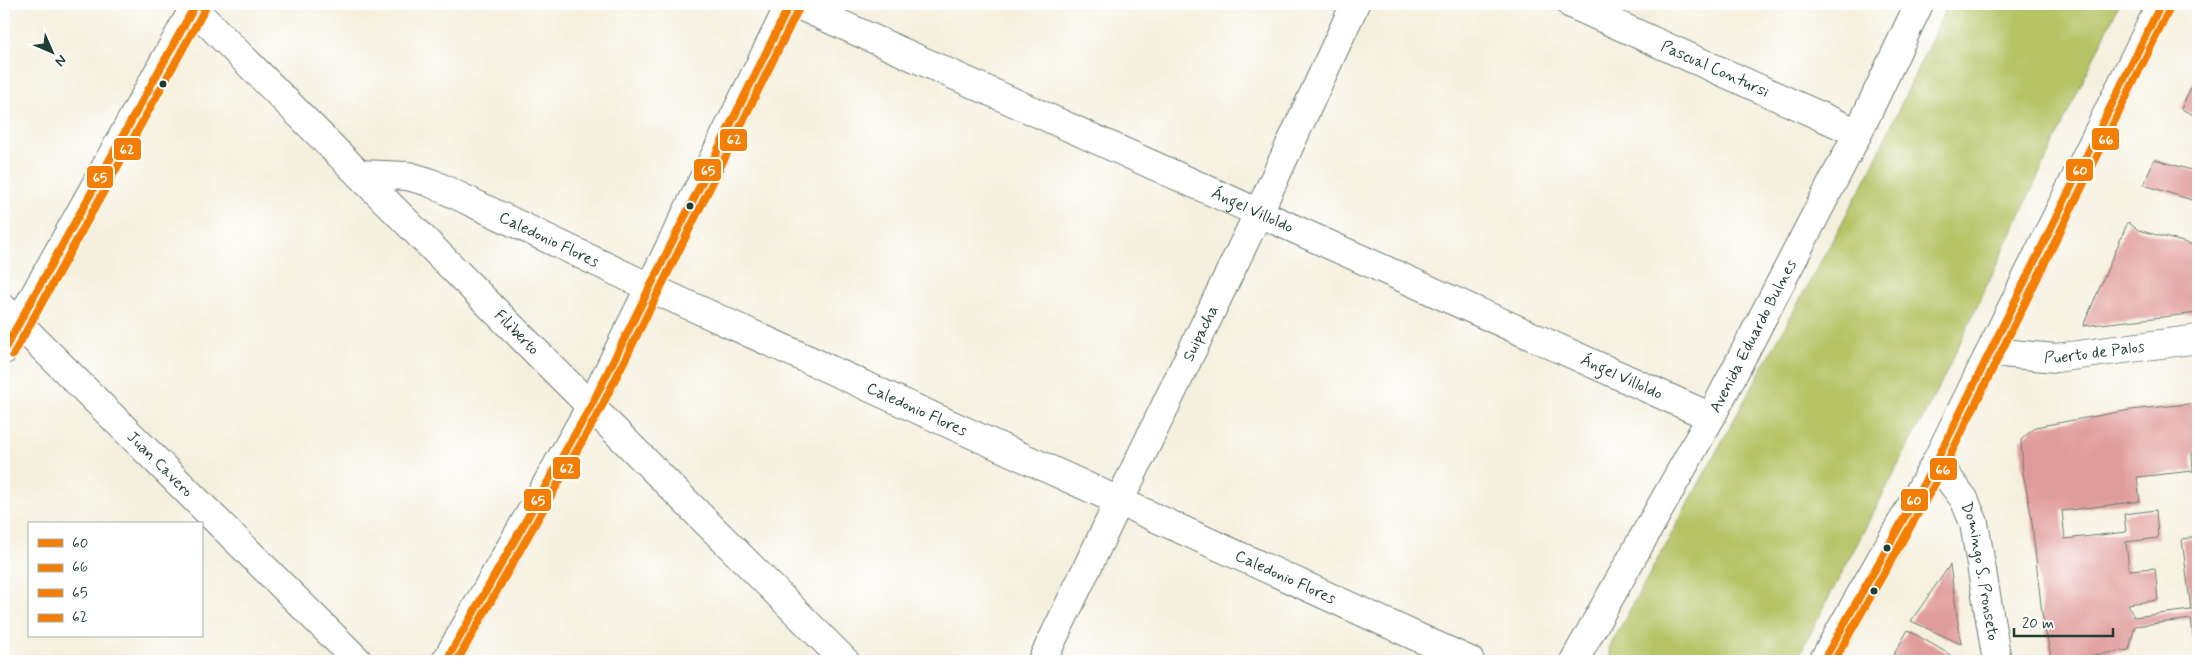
<svg xmlns="http://www.w3.org/2000/svg" width="2202" height="665" font-family="Mynerve,sans-serif">
  <rect width="100%" height="100%" fill="#fff"/>
  <filter id="ink" filterUnits="userSpaceOnUse"><feTurbulence type="fractalNoise" baseFrequency=".02" numOctaves="2"/><feDisplacementMap in="SourceGraphic" scale="10" xChannelSelector="R" yChannelSelector="G"/><feConvolveMatrix kernelMatrix="1 2 1 2 8 2 1 2 1" color-interpolation-filters="sRGB"/></filter>
  <filter id="wash" filterUnits="userSpaceOnUse"><feTurbulence type="fractalNoise" baseFrequency=".0096" numOctaves="4" result="noise"/><feDisplacementMap in="SourceGraphic" scale="20" xChannelSelector="R" yChannelSelector="G"/><feGaussianBlur stdDeviation="1.12" result="paint"/><feColorMatrix in="noise" values="0 0 0 0 0 0 0 0 0 0 0 0 0 0 0 0 0 1.4 0 .05"/><feComposite in="paint" operator="in"/></filter>
  <g filter="url(#wash)">
    <rect width="100%" height="100%" fill="#f5f0de"/>
    <path fill="#b5c365" stroke="#6a804c" d="M 1948,4 L 2119,4 L 1944,377 L 1796,661 L 1612,661 L 1609,648 L 1868,175 Z"/>
    <g id="blocks">
      <path fill="#e09c9a" d="M 2198,72 L 2198,117 L 2181,109 Z
        M 2154,159 L 2198,172 L 2198,202 L 2144,185 Z
        M 2128,222 L 2138,230 L 2198,246 L 2198,313 L 2083,326 Z
        M 2198,403 L 2198,453 L 2192,454 L 2193,471 L 2137,477 L 2140,501 L 2062,511 L 2065,539 L 2126,532 L 2124,514 L 2156,510 L 2158,538 L 2126,542 L 2129,570 L 2155,568 L 2158,600 L 2128,604 L 2134,617 L 2191,610 L 2182,539 L 2198,537 L 2198,661 L 2196,661 L 2191,619 L 2135,626 L 2129,650 L 2052,661 L 2042,614 L 2031,514 L 2023,473 L 2021,440 L 2035,427 L 2130,410 Z
        M 1950,565 L 1961,644 L 1911,621 Z
        M 1908,630 L 1961,661 L 1890,661 Z"/>
    </g>
  </g>
  <g filter="url(#ink)">
    <use href="#blocks" fill-opacity="0" stroke="#6a7c70" stroke-width="1"/>
    <g fill="none" stroke-linecap="round" stroke-linejoin="round">
      <g stroke="#6a7c70" stroke-width="30">
        <g id="street">
          <path id="s1" d="M 189,4 L 845,661"/>
          <path id="s2" d="M 796,4 L 1711,417"/>
          <path id="s3" d="M 1571,4 L 1858,133"/>
          <path id="s4" d="M 359,174 L 408,176 L 429,182 L 651,288 L 1470,661"/>
          <path id="s5" d="M 4,309 L 358,661"/>
          <path d="M 4,350 L 196,4"/>
          <path id="s6" d="M 1991,352 L 2056,358 L 2198,339"/>
          <path id="s7" d="M 1936,462 L 1964,499 L 1974,523 L 1997,661"/>
          <path d="M 446,661 L 591,406 L 790,4"/>
          <path id="s8" d="M 1042,661 L 1258,214 L 1355,4"/>
        </g>
      </g>
      <g stroke="#6a7c70" stroke-width="30">
        <g id="secondary">
          <path id="s9" d="M 1574,661 L 1711,417 L 1858,133 L 1919,4"/>
          <path d="M 1823,661 L 1936,462 L 2161,4"/>
        </g>
      </g>
      <use href="#street" stroke="#fff" stroke-width="28"/>
      <use href="#secondary" stroke="#fff" stroke-width="28"/>
      <g stroke="#fff" stroke-width="11">
        <path id="bus-1" d="M 1823,661 L 1936,462 L 2161,4"/>
      </g>
      <g stroke="#fff" stroke-width="11">
        <path id="bus-2" d="M 1834,661 L 1945,466 L 2170,8"/>
      </g>
      <g stroke="#fff" stroke-width="11">
        <path id="bus-3" d="M 4,350 L 196,4
          M 446,661 L 591,406 L 790,4"/>
      </g>
      <g stroke="#fff" stroke-width="11">
        <path id="bus-4" d="M 13,355 L 205,9
          M 457,661 L 600,410 L 799,8"/>
      </g>
      <use href="#bus-1" stroke="#f47e03" stroke-width="8"/>
      <use href="#bus-2" stroke="#f47e03" stroke-width="8"/>
      <use href="#bus-3" stroke="#f47e03" stroke-width="8"/>
      <use href="#bus-4" stroke="#f47e03" stroke-width="8"/>
    </g>
  </g>
  <g fill="#1f3d34" stroke="#fff" stroke-width="2">
    <circle cx="163" cy="84" r="4.5"/>
    <circle cx="690" cy="206" r="4.5"/>
    <circle cx="1887" cy="548" r="4.5"/>
    <circle cx="1874" cy="591" r="4.5"/>
  </g>
  <g text-anchor="middle" dominant-baseline="central" stroke-width="4" stroke-linejoin="round" paint-order="stroke">
    <g font-size="16" fill="#1f3d34" stroke="#fff">
      <text stroke="none"><textPath href="#s3" startOffset="158">Pascual Contursi</textPath></text>
      <text stroke="none"><textPath href="#s2" startOffset="501">Ángel Villoldo</textPath></text>
      <text stroke="none"><textPath href="#s4" startOffset="204">Caledonio Flores</textPath></text>
      <text stroke="none"><textPath href="#s1" startOffset="464">Filiberto</textPath></text>
      <text stroke="none"><textPath href="#s8" startOffset="364">Suipacha</textPath></text>
      <text stroke="none"><textPath href="#s9" startOffset="371">Avenida Eduardo Bulnes</textPath></text>
      <text stroke="none"><textPath href="#s6" startOffset="104">Puerto de Palos</textPath></text>
      <text stroke="none"><textPath href="#s2" startOffset="906">Ángel Villoldo</textPath></text>
      <text stroke="none"><textPath href="#s4" startOffset="609">Caledonio Flores</textPath></text>
      <text stroke="none"><textPath href="#s5" startOffset="220">Juan Cavero</textPath></text>
      <text stroke="none"><textPath href="#s7" startOffset="121">Domingo S. Pronseto</textPath></text>
      <text stroke="none"><textPath href="#s4" startOffset="1014">Caledonio Flores</textPath></text>
    </g>
  </g>
  <g stroke="#fff" stroke-width="2">
    <rect x="2091" y="127" width="29" height="24" rx="5" fill="#f47e03"/>
    <rect x="719" y="128" width="29" height="24" rx="5" fill="#f47e03"/>
    <rect x="113" y="137" width="29" height="24" rx="5" fill="#f47e03"/>
    <rect x="2065" y="158" width="29" height="24" rx="5" fill="#f47e03"/>
    <rect x="693" y="158" width="29" height="24" rx="5" fill="#f47e03"/>
    <rect x="86" y="165" width="28" height="24" rx="5" fill="#f47e03"/>
    <rect x="552" y="456" width="29" height="24" rx="5" fill="#f47e03"/>
    <rect x="1929" y="457" width="29" height="24" rx="5" fill="#f47e03"/>
    <rect x="523" y="488" width="29" height="24" rx="5" fill="#f47e03"/>
    <rect x="1900" y="488" width="29" height="24" rx="5" fill="#f47e03"/>
  </g>
  <g font-size="14" text-anchor="middle" font-weight="bold" fill="#fff">
    <text x="2106" y="144">66</text>
    <text x="734" y="144">62</text>
    <text x="127" y="154">62</text>
    <text x="2080" y="175">60</text>
    <text x="708" y="175">65</text>
    <text x="100" y="182">65</text>
    <text x="567" y="473">62</text>
    <text x="1943" y="474">66</text>
    <text x="538" y="505">65</text>
    <text x="1914" y="505">60</text>
  </g>
  <rect width="2202" height="665" fill="none" stroke="#fff" stroke-width="20"/>
  <rect x="28" y="522" width="175" height="115" fill="#ffffff" stroke="#a5b1ae"/>
  <rect x="38" y="539" width="25" height="8" fill="#f47e03" stroke="#a5b1ae"/>
  <text x="72" y="548" font-size="15" fill="#1f3d34">60</text>
  <rect x="38" y="564" width="25" height="8" fill="#f47e03" stroke="#a5b1ae"/>
  <text x="72" y="572" font-size="15" fill="#1f3d34">66</text>
  <rect x="38" y="589" width="25" height="8" fill="#f47e03" stroke="#a5b1ae"/>
  <text x="72" y="598" font-size="15" fill="#1f3d34">65</text>
  <rect x="38" y="614" width="25" height="8" fill="#f47e03" stroke="#a5b1ae"/>
  <text x="72" y="622" font-size="15" fill="#1f3d34">62</text>
  <g transform="translate(52 52) rotate(135)" stroke="#ffffff" stroke-width="4" paint-order="stroke">
  <path d="M0-4L9 19L0 12L-9 19Z" fill="#1f3d34"/>
  <text y="-8" font-size="14" font-weight="bold" text-anchor="middle" fill="#1f3d34">N</text>
  </g>
  <path d="M2014 628v8h99v-8" fill="none" stroke="#1f3d34" stroke-width="2.5"/>
  <text x="2022" y="628" font-size="15" fill="#1f3d34" stroke="#ffffff" stroke-width="4" paint-order="stroke">20 m</text>
</svg>
